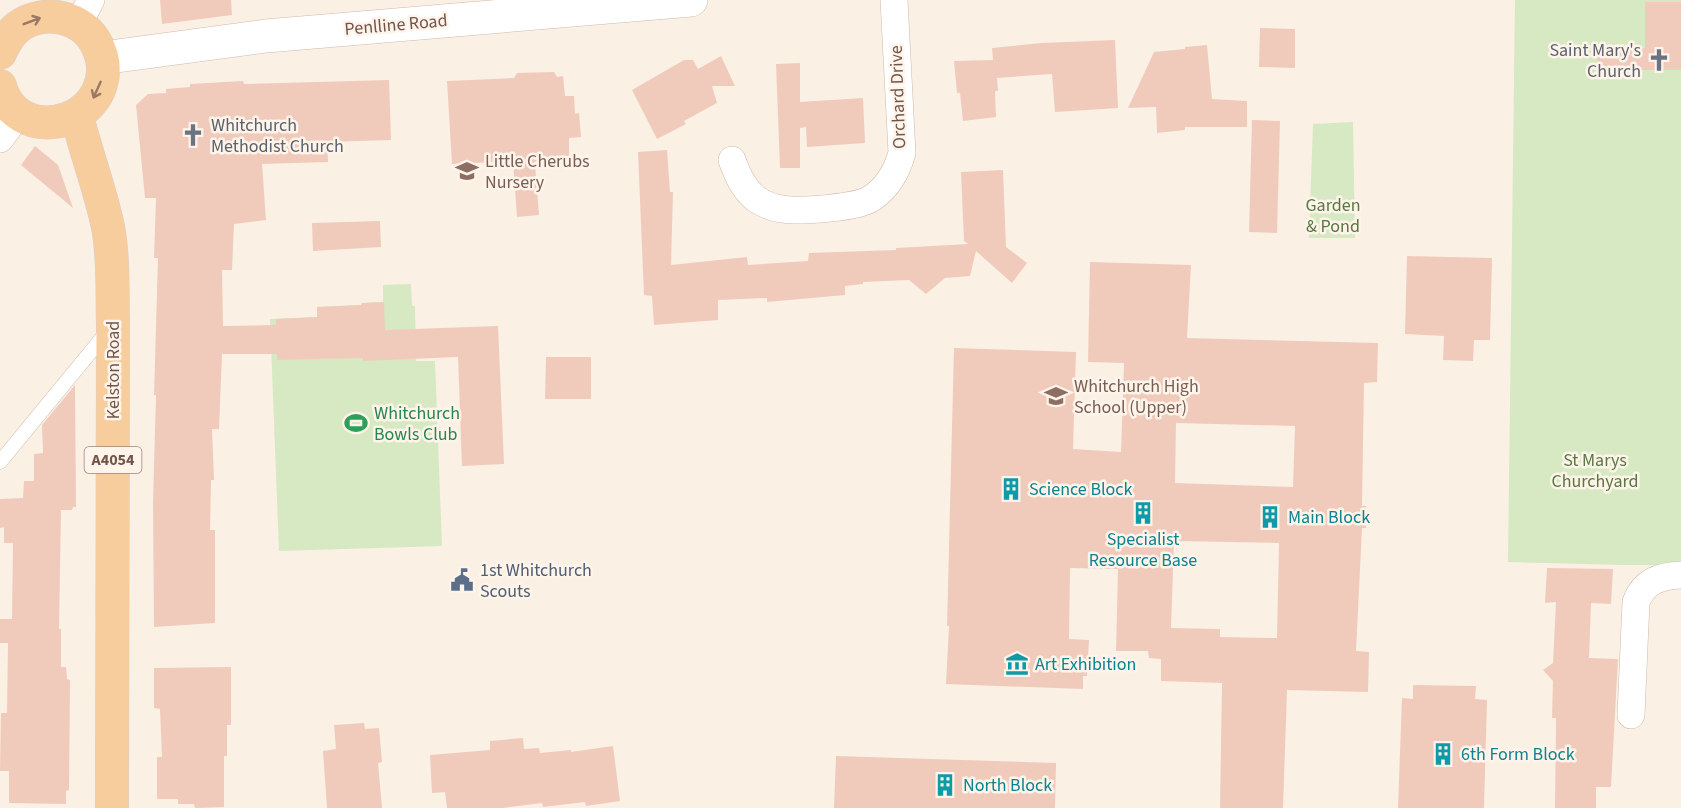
<svg xmlns="http://www.w3.org/2000/svg" width="1681" height="808" font-family="'Source Sans 3',sans-serif">
  <rect width="100%" height="100%" fill="#fbf0e4"/>
  <path fill="#d6e9c3" d="M 1515,0 L 1681,0 L 1681,565 L 1625,565 L 1508,562 Z
    M 1353,122 L 1355,238 L 1309,238 L 1313,124 Z
    M 411,284 L 412,306 L 415,306 L 416,361 L 435,361 L 442,546 L 279,551 L 270,319 L 317,317 L 317,307 L 361,305 L 362,303 L 383,302 L 383,285 Z"/>
  <path fill="#f0cbbc" fill-rule="evenodd" d="M 160,0 L 231,0 L 232,15 L 162,24 Z
    M 1645,2 L 1681,2 L 1681,70 L 1598,70 L 1597,55 L 1645,48 Z
    M 1260,28 L 1295,29 L 1295,68 L 1259,67 Z
    M 1115,40 L 1118,108 L 1055,112 L 1052,74 L 997,78 L 998,91 L 995,91 L 996,117 L 963,121 L 960,93 L 957,93 L 954,61 L 993,60 L 992,48 L 1042,43 Z
    M 1207,45 L 1212,99 L 1247,101 L 1247,127 L 1185,127 L 1185,130 L 1157,133 L 1156,107 L 1128,108 L 1154,52 L 1185,49 L 1185,47 Z
    M 721,56 L 735,86 L 712,86 L 717,103 L 684,121 L 686,124 L 657,139 L 632,90 L 684,60 L 693,60 L 698,69 Z
    M 800,63 L 800,102 L 863,98 L 865,143 L 807,147 L 806,127 L 800,128 L 800,168 L 780,168 L 776,64 Z
    M 554,72 L 557,77 L 563,76 L 565,96 L 574,96 L 575,114 L 579,113 L 581,137 L 569,138 L 569,159 L 535,164 L 539,215 L 517,217 L 513,161 L 452,164 L 447,81 L 514,78 L 517,73 Z
    M 389,80 L 391,140 L 327,142 L 328,162 L 262,164 L 266,220 L 234,224 L 232,270 L 222,270 L 223,326 L 276,325 L 276,319 L 317,317 L 317,307 L 361,305 L 362,303 L 384,302 L 385,330 L 498,326 L 504,464 L 462,466 L 458,357 L 363,361 L 363,358 L 277,360 L 277,354 L 222,354 L 219,429 L 212,429 L 214,480 L 211,480 L 210,530 L 215,530 L 215,623 L 154,627 L 153,502 L 156,395 L 154,395 L 158,258 L 154,258 L 156,198 L 145,198 L 136,105 L 148,94 L 166,93 L 166,89 L 190,87 L 190,84 L 243,81 L 244,84 Z
    M 1252,120 L 1280,121 L 1277,233 L 1249,232 Z
    M 35,146 L 58,165 L 73,208 L 21,165 Z
    M 667,150 L 670,192 L 673,192 L 671,265 L 747,257 L 748,265 L 808,261 L 809,253 L 896,250 L 896,248 L 968,244 L 964,241 L 961,172 L 1003,170 L 1006,247 L 1027,263 L 1012,283 L 976,251 L 970,276 L 945,278 L 926,294 L 909,280 L 863,282 L 863,284 L 845,286 L 845,295 L 767,302 L 767,298 L 718,300 L 718,320 L 654,325 L 652,296 L 644,295 L 638,152 Z
    M 380,221 L 381,247 L 313,251 L 312,223 Z
    M 1407,256 L 1492,258 L 1490,340 L 1474,340 L 1473,361 L 1443,360 L 1444,336 L 1405,334 Z
    M 1090,262 L 1191,265 L 1187,338 L 1378,343 L 1377,382 L 1364,383 L 1362,506 L 1366,506 L 1366,528 L 1362,528 L 1356,651 L 1369,652 L 1368,692 L 1287,690 L 1283,808 L 1220,808 L 1222,683 L 1161,681 L 1161,659 L 1149,658 L 1148,651 L 1116,651 L 1118,569 L 1070,568 L 1069,639 L 1089,640 L 1087,676 L 1083,676 L 1083,689 L 946,684 L 949,626 L 947,626 L 954,348 L 1076,352 L 1073,449 L 1121,452 L 1124,363 L 1088,362 ZM 1176,423 L 1295,426 L 1293,487 L 1175,483 ZM 1174,541 L 1279,543 L 1277,638 L 1220,637 L 1220,629 L 1171,628 Z
    M 546,357 L 591,357 L 591,399 L 545,399 Z
    M 75,385 L 76,507 L 73,507 L 72,510 L 61,510 L 59,629 L 61,629 L 61,667 L 66,667 L 67,679 L 70,680 L 69,790 L 66,791 L 66,804 L 9,803 L 9,771 L 0,771 L 1,713 L 7,713 L 8,643 L 0,643 L 0,619 L 12,619 L 13,543 L 4,543 L 4,527 L 0,528 L 0,499 L 23,498 L 24,481 L 34,481 L 34,454 L 43,453 L 42,425 Z
    M 1547,568 L 1613,569 L 1611,604 L 1591,603 L 1589,658 L 1618,659 L 1611,787 L 1596,787 L 1596,808 L 1555,808 L 1556,718 L 1552,718 L 1553,681 L 1543,670 L 1553,663 L 1556,602 L 1545,603 Z
    M 231,667 L 231,725 L 227,725 L 227,756 L 224,756 L 224,807 L 195,808 L 194,804 L 178,804 L 178,799 L 157,799 L 157,757 L 162,757 L 160,709 L 154,708 L 154,668 Z
    M 1413,685 L 1476,686 L 1475,699 L 1487,700 L 1484,808 L 1398,808 L 1402,698 L 1413,699 Z
    M 364,723 L 365,729 L 379,728 L 382,762 L 378,763 L 382,808 L 327,808 L 323,751 L 336,749 L 334,725 Z
    M 523,738 L 524,749 L 539,748 L 540,753 L 571,750 L 571,752 L 613,746 L 620,801 L 586,806 L 585,802 L 543,807 L 542,803 L 503,808 L 447,808 L 445,792 L 432,793 L 430,755 L 490,750 L 490,741 Z
    M 836,756 L 1056,763 L 1055,808 L 834,808 Z"/>
  <g fill="none" stroke-linecap="round" stroke-linejoin="round">
    <g stroke="#cfb8ad" stroke-width="15">
      <path id="lane" d="M 0,462 L 107,332"/>
    </g>
    <g stroke="#cfb8ad" stroke-width="28">
      <path id="street" d="M 78,24 L 91,0
        M 0,139 L 19,113
        M 732,160 C 738,176 743,188 756,199 C 764,204 773,208 782,209 C 799,212 858,208 872,198 C 888,187 897,171 902,153 L 894,0
        M 1631,715 L 1636,602 C 1644,581 1660,576 1681,575"/>
    </g>
    <g stroke="#d1b8ab" stroke-width="34">
      <path id="secondary" d="M 102,58 L 266,36 L 691,0"/>
    </g>
    <g stroke="#d8cfcc" stroke-width="34">
      <path id="primary" d="M 0,53 C 4,44 9,34 18,27 C 44,8 83,16 97,45 C 101,54 104,62 103,72 C 99,129 15,143 0,86
        M 77,116 C 86,153 100,189 108,227 C 114,259 112,292 113,324 L 112,808"/>
    </g>
    <use href="#lane" stroke="#fff" stroke-width="14"/>
    <use href="#street" stroke="#fff" stroke-width="27"/>
    <use href="#secondary" stroke="#fff" stroke-width="33"/>
    <use href="#primary" stroke="#f8cd9e" stroke-width="33"/>
  </g>
  <defs><path id="oneway-shaft" d="M-6 0H5M1.5-3L5.5 0L1.5 3" fill="none" stroke-width="1.6" stroke-linecap="round" stroke-linejoin="round" transform="scale(1.5)"/></defs>
  <g stroke="#9b7863">
    <use href="#oneway-shaft" transform="translate(32 21) rotate(-21)"/>
    <use href="#oneway-shaft" transform="translate(97 90) rotate(114)"/>
  </g>
  <defs>
    <g id="church-bare" transform="scale(1.8)"><path d="M-1.2-6h2.4v3.5h3.3v2.4h-3.3V6h-2.4V-.1h-3.3v-2.4h3.3Z" fill="#6b7280" stroke="#fff4ea" stroke-width="2.5" paint-order="stroke"/></g>
    <g id="school-bare" transform="scale(1.8)"><path d="M0-5L7-2L0 1L-7-2ZM-4 1L0 2.5L4 1V4Q0 6-4 4Z" fill="#8d6e63" stroke="#fff4ea" stroke-width="2.5" paint-order="stroke"/></g>
    <g id="stadium-bare" transform="scale(1.8)"><path d="M0-5a6.5 5 0 1 0 0 10a6.5 5 0 1 0 0-10ZM-3.5-1.8h7v3.6h-7Z" fill="#2e9e5b" stroke="#fff4ea" stroke-width="2.5" paint-order="stroke"/></g>
    <g id="building-bare" transform="scale(1.8)"><path d="M-4-6H4V6H1V3H-1V6H-4ZM-2.5-4.3h1.7v1.8h-1.7ZM.8-4.3h1.7v1.8H.8ZM-2.5-1h1.7V.8h-1.7ZM.8-1h1.7V.8H.8Z" fill="#0f9aa8" stroke="#fff4ea" stroke-width="2.5" paint-order="stroke"/></g>
    <g id="civic-bare" transform="scale(1.8)"><path d="M-.6-6.5H3V-4.5H.6V-3L4-1V1h2V6H-6V1h2V-1L-.6-3ZM-1.2 2.5V6h2.4V2.5Z" fill="#5c6f8a" stroke="#fff4ea" stroke-width="2.5" paint-order="stroke"/></g>
    <g id="museum-bare" transform="scale(1.8)"><path d="M0-6L6-3V-2H-6V-3ZM-5-1h2V3h-2ZM-1-1h2V3h-2ZM3-1h2V3H3ZM-6 4H6V6H-6Z" fill="#0f9aa8" stroke="#fff4ea" stroke-width="2.5" paint-order="stroke"/></g>
  </defs>
  <g fill-rule="evenodd">
    <use href="#church-bare" x="1659" y="60"/>
    <use href="#church-bare" x="193" y="135"/>
    <use href="#school-bare" x="467" y="171"/>
    <use href="#school-bare" x="1056" y="396"/>
    <use href="#stadium-bare" x="356" y="423"/>
    <use href="#building-bare" x="1011" y="489"/>
    <use href="#building-bare" x="1143" y="513"/>
    <use href="#building-bare" x="1270" y="517"/>
    <use href="#civic-bare" x="462" y="580"/>
    <use href="#museum-bare" x="1017" y="664"/>
    <use href="#building-bare" x="1443" y="754"/>
    <use href="#building-bare" x="945" y="785"/>
  </g>
  <g text-anchor="middle" dominant-baseline="central" stroke-width="5" stroke-linejoin="round" paint-order="stroke">
    <rect fill="#fff4ea" stroke="#9d847a" stroke-width="1.5" x="84.5" y="447" width="57" height="26" rx="4.5"/>
    <g font-size="16" font-weight="bold" fill="#73544a">
      <text x="113" y="460">A4054</text>
    </g>
    <g font-size="18" fill="#73544a" stroke="#fff4ea">
      <text transform="translate(396 25) rotate(-5)">Penlline Road</text>
      <text transform="translate(898 97) rotate(-92)">Orchard Drive</text>
      <text transform="translate(113 370) rotate(-90)">Kelston Road</text>
    </g>
    <g font-size="18" fill="#5b616d" stroke="#fff4ea" text-anchor="end">
      <text x="1641" y="50">Saint Mary's<tspan x="1641" dy="21">Church</tspan></text>
      <text x="211" y="125" text-anchor="start">Whitchurch<tspan x="211" dy="21">Methodist Church</tspan></text>
    </g>
    <g font-size="18" fill="#785e54" stroke="#fff4ea" text-anchor="start">
      <text x="485" y="161">Little Cherubs<tspan x="485" dy="21">Nursery</tspan></text>
      <text x="1074" y="386">Whitchurch High<tspan x="1074" dy="21">School (Upper)</tspan></text>
    </g>
    <g font-size="18" fill="#587842" stroke="#fff4ea">
      <text x="1333" y="205">Garden<tspan x="1333" dy="21">&amp; Pond</tspan></text>
      <text x="1595" y="460">St Marys<tspan x="1595" dy="21">Churchyard</tspan></text>
    </g>
    <g font-size="18" fill="#27864d" stroke="#fff4ea" text-anchor="start">
      <text x="374" y="413">Whitchurch<tspan x="374" dy="21">Bowls Club</tspan></text>
    </g>
    <g font-size="18" fill="#0d838f" stroke="#fff4ea" text-anchor="start">
      <text x="1029" y="489">Science Block</text>
      <text x="1288" y="517">Main Block</text>
      <text x="1143" y="539" text-anchor="middle">Specialist<tspan x="1143" dy="21">Resource Base</tspan></text>
      <text x="1035" y="664">Art Exhibition</text>
      <text x="1461" y="754">6th Form Block</text>
      <text x="963" y="785">North Block</text>
    </g>
    <g font-size="18" fill="#4e5e75" stroke="#fff4ea" text-anchor="start">
      <text x="480" y="570">1st Whitchurch<tspan x="480" dy="21">Scouts</tspan></text>
    </g>
  </g>
</svg>
